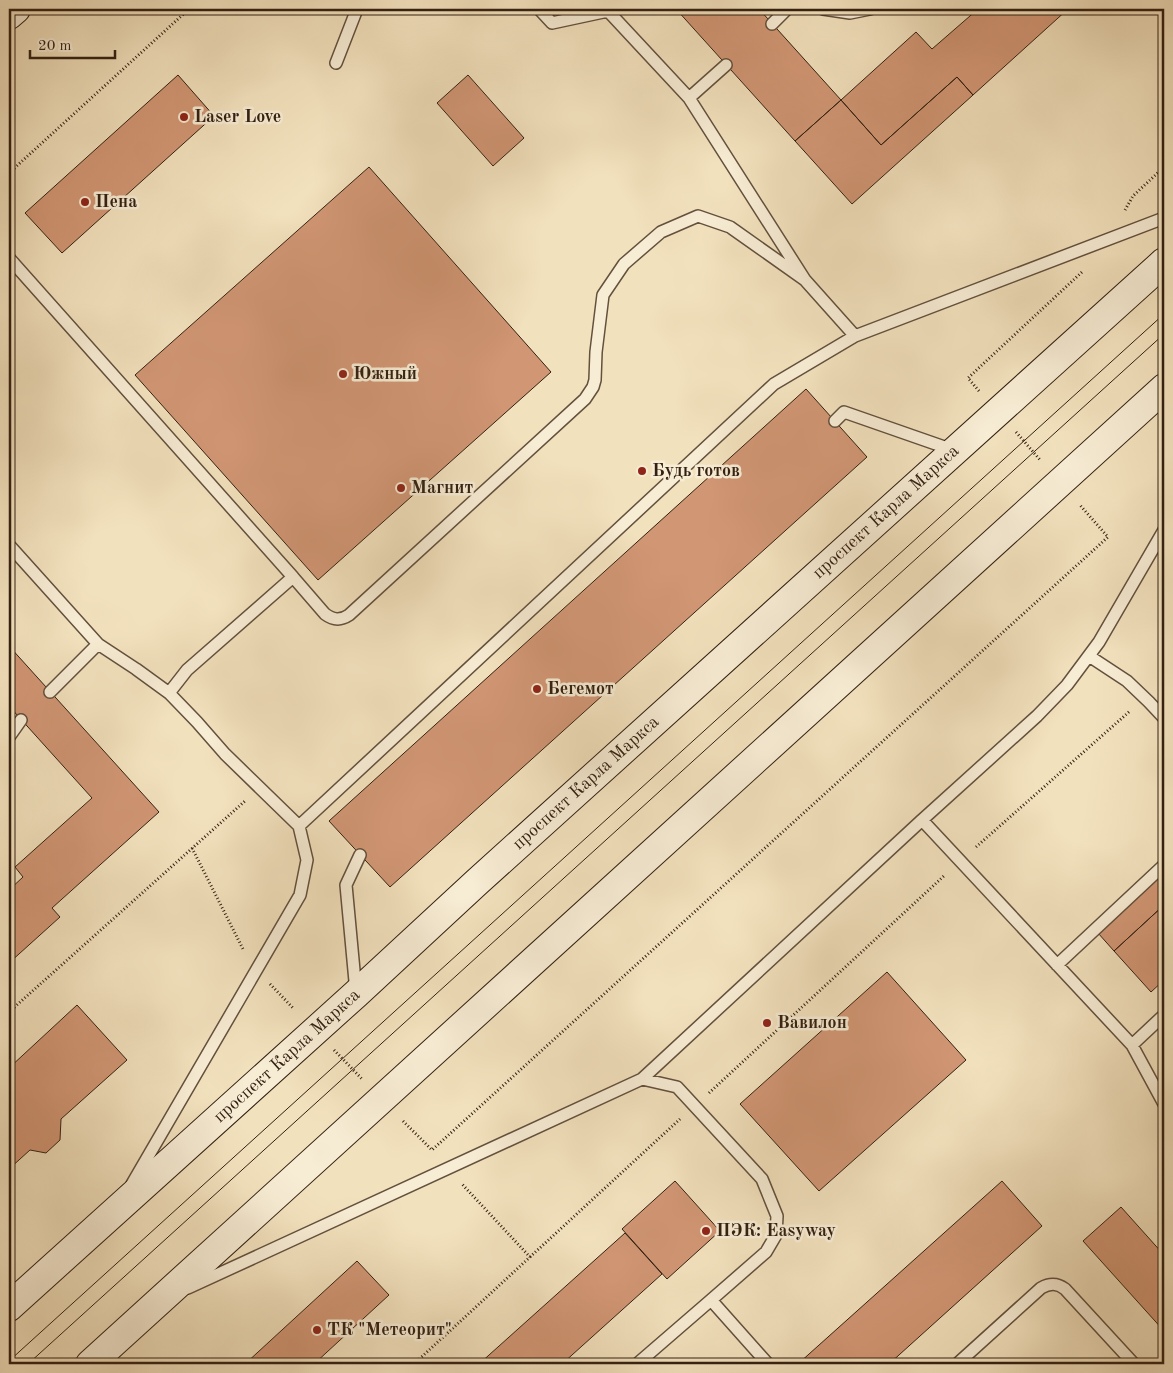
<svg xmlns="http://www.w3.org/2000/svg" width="1173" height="1373" font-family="'Old Standard TT',serif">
  <rect width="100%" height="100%" fill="#f2e1bd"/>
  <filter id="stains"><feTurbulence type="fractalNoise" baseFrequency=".004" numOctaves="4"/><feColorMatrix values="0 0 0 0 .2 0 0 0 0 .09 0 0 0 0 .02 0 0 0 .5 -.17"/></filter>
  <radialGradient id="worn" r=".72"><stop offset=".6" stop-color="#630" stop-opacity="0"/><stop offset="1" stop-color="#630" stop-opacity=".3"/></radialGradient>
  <path fill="#d19674" stroke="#332012" d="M 676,9 L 759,9 L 841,100 L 795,141 Z
    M 978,9 L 1068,9 L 973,95 L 957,77 L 881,145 L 841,100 L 916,32 L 932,49 Z
    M 178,75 L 214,116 L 62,253 L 25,213 Z
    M 468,75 L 524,138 L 493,166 L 437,103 Z
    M 957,77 L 973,95 L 852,204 L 795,141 L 841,100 L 881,145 Z
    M 369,167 L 551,372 L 318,580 L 135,375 Z
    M 806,389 L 867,457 L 390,887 L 329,821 Z
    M 9,646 L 159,812 L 52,908 L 60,917 L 9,963 L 9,890 L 23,877 L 15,867 L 92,798 L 9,706 Z
    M 1164,873 L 1164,905 L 1114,951 L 1098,933 Z
    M 1164,905 L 1164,980 L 1151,992 L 1114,951 Z
    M 887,972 L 966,1060 L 819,1191 L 740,1104 Z
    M 77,1005 L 127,1060 L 61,1119 L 60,1140 L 46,1153 L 30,1150 L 9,1169 L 9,1068 Z
    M 675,1181 L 720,1231 L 667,1279 L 622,1229 Z
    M 1002,1181 L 1042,1226 L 889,1364 L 800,1364 L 799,1363 Z
    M 1121,1207 L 1164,1255 L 1164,1331 L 1083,1241 Z
    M 625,1233 L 662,1274 L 562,1364 L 479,1364 Z
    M 357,1261 L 389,1295 L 314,1364 L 245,1364 Z"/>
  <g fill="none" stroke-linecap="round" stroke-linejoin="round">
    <g stroke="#63503d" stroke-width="14">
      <path id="lane" d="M 539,9 L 552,23 L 608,11 L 689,98
        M 823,9 L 850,13 L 870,9
        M 772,24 L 787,9
        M 336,63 L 357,9
        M 726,65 L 689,98 L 805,280 L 855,336
        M 9,258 L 293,577 L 187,670 L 169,693 L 197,722 L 225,754 L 299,826
        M 835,421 L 844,412 L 953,450
        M 9,545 L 98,644
        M 293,577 L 325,614 C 333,620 340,621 349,615 L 585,399 L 593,387 L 595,380 L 596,352 L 603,295 L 624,264 L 661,232 L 698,216 L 730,227 L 805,280
        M 1089,656 L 1127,681 L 1149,702 L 1164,718
        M 50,692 L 98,644 L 136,669 L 169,693
        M 9,737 L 21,720
        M 922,820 L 1037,716 L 1067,685 L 1099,642 L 1164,530
        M 1057,965 L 1164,865
        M 356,992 L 346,885 L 360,855
        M 1132,1045 L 1164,1015
        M 642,1079 L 677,1087 L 762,1179 L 777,1216 L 776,1235 L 766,1252 L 711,1300
        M 132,1184 L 300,895 L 307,860 L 299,826 L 774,384 L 855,336 L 1164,218
        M 188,1288 L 642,1079 L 922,820 L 1132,1045 L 1164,1104
        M 637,1364 L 711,1300 L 768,1364
        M 957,1364 L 1041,1288 C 1050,1283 1057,1283 1065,1289 L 1134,1364"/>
    </g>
    <g stroke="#332012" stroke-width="30">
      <path id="secondary" d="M 9,15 L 16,9
        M 9,1307 L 356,994 L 477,882 L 1164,262
        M 90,1364 L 1164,388"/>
    </g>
    <path stroke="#332012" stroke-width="3" stroke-dasharray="1 2.5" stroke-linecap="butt" d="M 9,173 L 189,9
      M 1125,210 L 1133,196 L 1164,167
      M 979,391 L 968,378 L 1082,272
      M 1016,432 L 1041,461
      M 976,847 L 1130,711
      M 192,848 L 244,951
      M 270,984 L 294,1009
      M 9,1012 L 245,801
      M 334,1050 L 363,1080
      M 709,1093 L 945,875
      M 403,1121 L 432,1150 L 1108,537 L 1079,504
      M 530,1257 L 680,1119
      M 414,1364 L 530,1257 L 461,1183"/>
    <use href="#lane" stroke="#f7ecd4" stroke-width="11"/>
    <use href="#secondary" stroke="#f7ecd4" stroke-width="28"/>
    <path stroke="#332012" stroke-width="1" d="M 9,1361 L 1164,314
      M 28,1364 L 1164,334"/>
  </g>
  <g fill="#8f2418" stroke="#f7ecd4" stroke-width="2">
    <circle cx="184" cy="117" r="5"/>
    <circle cx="85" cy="202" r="5"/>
    <circle cx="343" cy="374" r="5"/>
    <circle cx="642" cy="471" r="5"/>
    <circle cx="401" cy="488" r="5"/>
    <circle cx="537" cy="689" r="5"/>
    <circle cx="767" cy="1023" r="5"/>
    <circle cx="706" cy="1231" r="5"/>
    <circle cx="317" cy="1330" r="5"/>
  </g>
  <g text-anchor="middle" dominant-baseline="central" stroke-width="5" stroke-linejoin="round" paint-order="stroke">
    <g font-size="18" font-weight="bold" fill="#332012" stroke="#f7ecd4" text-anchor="start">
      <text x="194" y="117">Laser Love</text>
      <text x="95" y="202">Пена</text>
      <text x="353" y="374">Южный</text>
      <text x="652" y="471">Будь готов</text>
      <text x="411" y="488">Магнит</text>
      <text x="547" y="689">Бегемот</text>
      <text x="777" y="1023">Вавилон</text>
      <text x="716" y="1231">ПЭК: Easyway</text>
      <text x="327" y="1330">ТК "Метеорит"</text>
    </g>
    <g font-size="18" fill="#332012" stroke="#f7ecd4">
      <text transform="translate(886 512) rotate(-42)">проспект Карла Маркса</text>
      <text transform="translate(586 783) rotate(-42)">проспект Карла Маркса</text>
      <text transform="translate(287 1056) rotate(-42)">проспект Карла Маркса</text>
    </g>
  </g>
  <rect width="1173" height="1373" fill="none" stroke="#f2e1bd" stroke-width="30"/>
  <rect x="10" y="10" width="1153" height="1353" fill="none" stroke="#332012" stroke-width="2.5"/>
  <rect x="15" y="15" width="1143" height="1343" fill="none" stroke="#332012"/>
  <path d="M30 50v8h85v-8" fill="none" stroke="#332012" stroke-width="2.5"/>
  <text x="38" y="50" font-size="15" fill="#332012" stroke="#f7ecd4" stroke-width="4" paint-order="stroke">20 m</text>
  <rect width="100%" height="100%" filter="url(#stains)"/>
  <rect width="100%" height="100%" fill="url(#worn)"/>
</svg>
